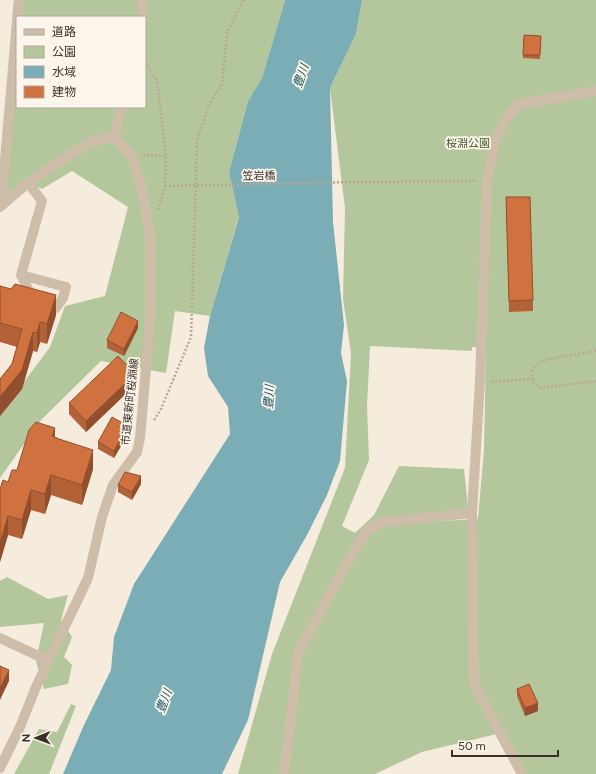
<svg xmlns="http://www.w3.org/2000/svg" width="596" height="774" font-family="Figtree,'Noto Sans JP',sans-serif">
  <rect width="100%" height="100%" fill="#f5ecde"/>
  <path fill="#b4c69c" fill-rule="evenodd" d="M 23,0 L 285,0 L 262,78 L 248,101 L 229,172 L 239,216 L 210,316 L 175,311 L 166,373 L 101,361 L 41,420 L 0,478 L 0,414 L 50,347 L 65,306 L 105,296 L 128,207 L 72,171 L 42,189 L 28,183 L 4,199 L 17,64 L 17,107 L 145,107 L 145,17 L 22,17 Z
    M 362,0 L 596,0 L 596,774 L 527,774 L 505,732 L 422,752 L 375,774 L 238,774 L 272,654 L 345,468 L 351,353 L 343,299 L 345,208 L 330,88 L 356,34 ZM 370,346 L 472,351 L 472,347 L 486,348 L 484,450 L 478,519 L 384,524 L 370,531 L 382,520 L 462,515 L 468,507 L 464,469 L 399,466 L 374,515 L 355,533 L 342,526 L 369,460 L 367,406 Z
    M 7,577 L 48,599 L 68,595 L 61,620 L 72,637 L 64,657 L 72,665 L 68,684 L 44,689 L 36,661 L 44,623 L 0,627 L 0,581 Z
    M 71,704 L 76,706 L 49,774 L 14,774 L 39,729 L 57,732 Z"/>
  <path fill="#7aadb5" d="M 285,0 L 362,0 L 356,34 L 330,88 L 333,222 L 344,325 L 341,353 L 347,381 L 340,461 L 327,495 L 307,535 L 280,582 L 248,720 L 222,774 L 63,774 L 84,725 L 111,670 L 114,637 L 134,584 L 230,434 L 228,407 L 208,376 L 204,348 L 210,316 L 239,217 L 229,172 L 248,101 L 262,78 Z"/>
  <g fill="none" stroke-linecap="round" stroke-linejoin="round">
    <path stroke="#baa792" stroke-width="2.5" stroke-dasharray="2 2" stroke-linecap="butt" d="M 143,155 L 166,156 L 157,81 L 145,61
      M 353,182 L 477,181
      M 158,210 L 165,186 L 166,156
      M 596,351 L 549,359 L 540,362 L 532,370 C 532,379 532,383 541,388 L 596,381
      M 491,382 L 532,379
      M 154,420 L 161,409 L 191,337 L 197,141 L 209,104 L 222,84 L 227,32 L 244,0"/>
    <path stroke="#cebda8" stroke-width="10" d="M 17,17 L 19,0
      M 142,17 L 143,0
      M 114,137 L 122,107
      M 1,206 L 17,21
      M 0,207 L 28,183 L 89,142 L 114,137
      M 21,275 L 66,287 L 63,298 L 56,308 L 35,303 L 21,275 L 42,201 L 28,183
      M 0,638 L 49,661
      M 0,768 L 20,727 L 36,687 L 88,578 L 102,517 L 113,485 L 137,452 L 140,438 L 150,321 L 150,236 L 142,188 L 131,155 L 114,137
      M 284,774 L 298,653 L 356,547 L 369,529 L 383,522 L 472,513
      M 522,774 L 474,684 L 472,513 L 480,381 L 487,181 L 495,142 L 504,122 L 519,104 L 596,91"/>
    <path stroke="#baa792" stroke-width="2.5" stroke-dasharray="2 2" stroke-linecap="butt" d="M 165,186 L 353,182"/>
  </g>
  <path fill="#b36137" d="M 524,35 L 541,36 L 540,59 L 523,58 Z
    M 506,197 L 533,300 L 533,311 L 509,312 Z
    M 0,286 L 56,315 L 47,344 L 40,342 L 37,352 L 33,351 L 22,389 L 0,416 L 0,379 L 12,364 L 17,347 L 0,342 Z
    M 138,328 L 124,356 L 107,348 L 107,340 Z
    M 135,385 L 86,432 L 69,414 L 69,403 Z
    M 128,434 L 114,458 L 98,449 L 98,442 Z
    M 55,437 L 93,469 L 82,505 L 51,495 L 45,514 L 31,510 L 22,539 L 8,535 L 0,562 L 8,482 L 17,470 Z
    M 141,484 L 132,500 L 118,492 L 118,485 Z
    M 517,689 L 538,711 L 525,716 L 517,696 Z"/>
  <path fill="#924f2d" d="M 56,295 L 56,315 L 47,344 L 47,324 Z
    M 138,321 L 138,328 L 124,356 L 124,349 Z
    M 40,322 L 40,342 L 37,352 L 37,333 Z
    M 33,332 L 33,351 L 22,389 L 0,416 L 0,397 Z
    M 135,374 L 135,385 L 86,432 L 86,421 Z
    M 128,426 L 128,434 L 114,458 L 114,451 Z
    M 55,428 L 55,447 L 52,436 Z
    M 93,450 L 93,469 L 82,505 L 82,485 Z
    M 51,475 L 51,495 L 45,514 L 45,494 Z
    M 141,476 L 141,484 L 132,500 L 132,492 Z
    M 31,490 L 31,510 L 22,539 L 22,520 Z
    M 8,516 L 8,535 L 0,562 L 0,543 Z
    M 9,670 L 9,681 L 0,700 L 0,688 Z
    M 538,703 L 538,711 L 525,716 L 525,708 Z"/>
  <path fill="#d07140" stroke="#924f2d" d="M 524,35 L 541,36 L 540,55 L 523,55 Z
    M 506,197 L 530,197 L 533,300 L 509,301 Z
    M 15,284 L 56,295 L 47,324 L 40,322 L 37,333 L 33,332 L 22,370 L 0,397 L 0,379 L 12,364 L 22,329 L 0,323 L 0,286 L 11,289 Z
    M 121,312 L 138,321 L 124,349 L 107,340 Z
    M 118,356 L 135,374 L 86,421 L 69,403 Z
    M 112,417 L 128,426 L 114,451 L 98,442 Z
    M 36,422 L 55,428 L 52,436 L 59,439 L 93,450 L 82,485 L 51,475 L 45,494 L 31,490 L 22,520 L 8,516 L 0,543 L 0,489 L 3,480 L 8,482 L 12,470 L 17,470 L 29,430 Z
    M 125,472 L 141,476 L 132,492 L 118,485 Z
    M 0,666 L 9,670 L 0,688 Z
    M 529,684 L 538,703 L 525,708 L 517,689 Z"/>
  <g text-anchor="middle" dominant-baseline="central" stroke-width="3.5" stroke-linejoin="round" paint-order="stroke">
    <g font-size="11" fill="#455b2a" stroke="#fcf5eb">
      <text x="468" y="143">桜淵公園</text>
    </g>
    <g font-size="11" fill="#3b3029" stroke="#fcf5eb">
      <text transform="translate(259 176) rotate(-1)">笠岩橋</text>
      <text transform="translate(130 402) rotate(-84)">市道東新町桜淵線</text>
    </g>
    <g font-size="12" font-style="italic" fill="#1a5560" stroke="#fcf5eb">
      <text transform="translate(301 76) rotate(-70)">豊川</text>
      <text transform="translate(269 397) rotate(-86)">豊川</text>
      <text transform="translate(164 701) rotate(-69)">豊川</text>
    </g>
  </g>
  <rect x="16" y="16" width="130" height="92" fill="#fcf5eb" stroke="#afa69d"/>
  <rect x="24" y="29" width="20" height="6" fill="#cebda8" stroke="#afa69d"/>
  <text x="52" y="36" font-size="12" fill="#3b3029">道路</text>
  <rect x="24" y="46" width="20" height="12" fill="#b4c69c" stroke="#afa69d"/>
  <text x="52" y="56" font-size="12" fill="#3b3029">公園</text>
  <rect x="24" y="66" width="20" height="12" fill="#7aadb5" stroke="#afa69d"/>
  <text x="52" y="76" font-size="12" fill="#3b3029">水域</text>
  <rect x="24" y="86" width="20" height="12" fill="#d07140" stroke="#afa69d"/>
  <text x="52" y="96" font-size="12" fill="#3b3029">建物</text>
  <g transform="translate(36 738) rotate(269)" stroke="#fcf5eb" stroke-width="3" paint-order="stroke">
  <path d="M0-3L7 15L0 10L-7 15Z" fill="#3b3029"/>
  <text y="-6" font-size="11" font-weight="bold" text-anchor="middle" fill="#3b3029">N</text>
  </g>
  <path d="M452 750v6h106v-6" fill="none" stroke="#3b3029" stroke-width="2"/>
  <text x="458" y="750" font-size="12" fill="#3b3029" stroke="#fcf5eb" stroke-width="3" paint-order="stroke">50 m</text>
</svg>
